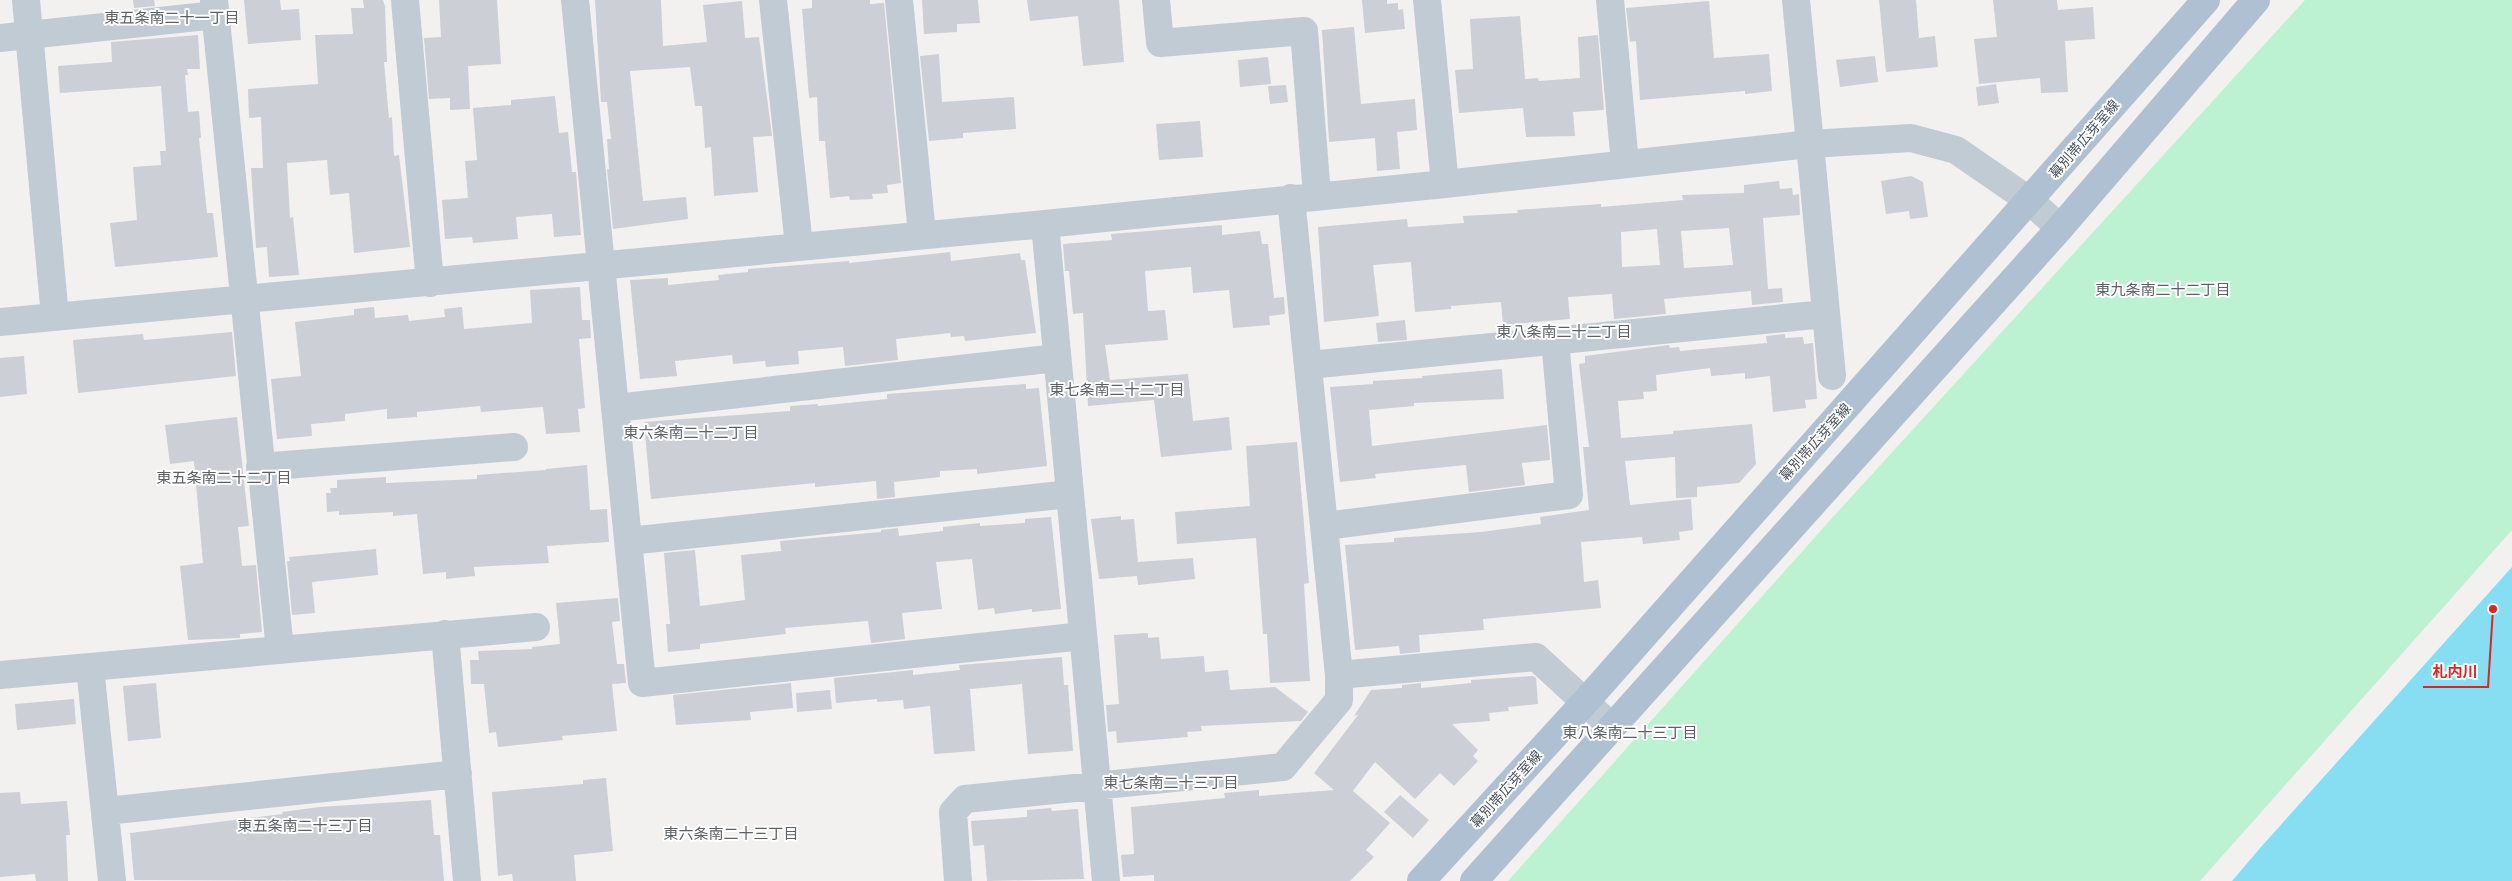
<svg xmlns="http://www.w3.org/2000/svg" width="2512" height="881" font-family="Roboto,'Noto Sans JP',sans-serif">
  <rect width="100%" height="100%" fill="#f3f0f0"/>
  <path fill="#bcf2d1" d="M 2305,0 L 2512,0 L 2512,530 L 2200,881 L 1508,881 L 1833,517 Z"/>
  <path fill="#87ddf2" d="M 2512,567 L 2512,881 L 2232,881 L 2261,847 Z"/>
  <path fill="#cccfd5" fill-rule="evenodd" d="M 133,0 L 154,0 L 155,6 L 134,8 Z
    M 244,0 L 280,0 L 281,10 L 299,9 L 301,40 L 248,44 Z
    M 363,0 L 383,0 L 385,6 L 387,62 L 384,62 L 389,118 L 392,117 L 394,156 L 399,155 L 410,247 L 354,253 L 349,193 L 330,195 L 327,160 L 287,163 L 290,218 L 293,217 L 299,275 L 269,277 L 267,247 L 256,248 L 251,168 L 263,168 L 261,117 L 249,118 L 248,89 L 318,84 L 315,35 L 353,34 L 351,8 L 364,8 Z
    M 439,0 L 497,0 L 501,64 L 468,66 L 470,109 L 450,110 L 450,98 L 429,99 L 424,38 L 441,37 Z
    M 595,0 L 661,0 L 663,46 L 707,42 L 703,5 L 742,1 L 745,38 L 759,37 L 772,136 L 753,137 L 758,192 L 714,196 L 711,147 L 705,148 L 702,106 L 695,106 L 690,67 L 630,71 L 643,201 L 686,197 L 688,219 L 613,229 L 607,169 L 609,169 L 607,139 L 611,139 L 607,102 L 601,102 Z
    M 812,0 L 870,0 L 870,4 L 884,3 L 901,183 L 887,185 L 888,193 L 872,194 L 873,199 L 850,200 L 849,196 L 830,198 L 825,141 L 819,141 L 817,97 L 809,98 L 802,9 L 812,8 Z
    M 922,0 L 978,0 L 980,23 L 957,24 L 957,32 L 924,34 Z
    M 1027,0 L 1119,0 L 1124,62 L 1083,66 L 1078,16 L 1030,21 Z
    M 1362,0 L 1387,0 L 1387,4 L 1398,3 L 1398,10 L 1403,9 L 1405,29 L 1365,33 Z
    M 1879,0 L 1916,0 L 1919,38 L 1935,36 L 1938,67 L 1886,72 Z
    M 1993,0 L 2057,0 L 2058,10 L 2093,7 L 2095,39 L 2065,41 L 2068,92 L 2041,93 L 2040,78 L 1979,84 L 1974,39 L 1997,37 Z
    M 1709,1 L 1714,58 L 1769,54 L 1772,91 L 1745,94 L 1745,91 L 1640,100 L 1636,41 L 1630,42 L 1626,8 Z
    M 1520,16 L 1525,79 L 1538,78 L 1539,81 L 1580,78 L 1578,37 L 1598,35 L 1604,110 L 1573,112 L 1575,136 L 1526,137 L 1523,108 L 1459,113 L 1455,70 L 1473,69 L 1470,19 Z
    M 1354,27 L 1361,104 L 1415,99 L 1417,130 L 1397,132 L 1400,169 L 1377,171 L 1375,138 L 1329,142 L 1322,30 Z
    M 198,35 L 200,69 L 187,69 L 188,75 L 185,75 L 188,112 L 199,111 L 201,138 L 199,138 L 207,213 L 213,213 L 218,257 L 115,267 L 110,223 L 137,220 L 133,167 L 161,165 L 160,151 L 166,151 L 161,86 L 60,93 L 58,66 L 112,62 L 111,42 Z
    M 939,54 L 942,102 L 1014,97 L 1016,129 L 963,133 L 963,138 L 929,141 L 920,56 Z
    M 1875,56 L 1878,82 L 1840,87 L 1836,60 Z
    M 1268,57 L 1271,84 L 1240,87 L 1238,60 Z
    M 1996,84 L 1999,103 L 1978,106 L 1976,87 Z
    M 1286,85 L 1288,102 L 1270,104 L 1268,86 Z
    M 555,96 L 559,133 L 568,132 L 572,172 L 576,172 L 581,235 L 554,237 L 552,214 L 516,217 L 518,239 L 473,243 L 472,237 L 445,239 L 442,200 L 468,198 L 465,161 L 477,160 L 473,108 L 511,105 L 511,100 Z
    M 1200,121 L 1203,157 L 1159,160 L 1156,124 Z
    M 1911,176 L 1923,182 L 1928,217 L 1910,219 L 1909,211 L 1886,214 L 1881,181 Z
    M 1779,181 L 1780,189 L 1792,188 L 1793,195 L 1799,194 L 1800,215 L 1763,218 L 1768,289 L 1782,288 L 1783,302 L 1752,305 L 1751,291 L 1664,299 L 1666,314 L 1614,319 L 1612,294 L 1568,297 L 1570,319 L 1503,325 L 1501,302 L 1451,306 L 1451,309 L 1415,312 L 1411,262 L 1373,265 L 1379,316 L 1324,322 L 1318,227 L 1407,219 L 1408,227 L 1464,223 L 1463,216 L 1518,213 L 1517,210 L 1601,204 L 1601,207 L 1683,200 L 1682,195 L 1744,193 L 1744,185 ZM 1729,228 L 1733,265 L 1684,268 L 1681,231 ZM 1657,229 L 1660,265 L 1622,267 L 1621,232 Z
    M 1222,225 L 1222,235 L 1260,231 L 1262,244 L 1268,244 L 1274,298 L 1284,297 L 1285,314 L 1269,316 L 1270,325 L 1233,328 L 1229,290 L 1193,293 L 1191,267 L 1145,271 L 1148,311 L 1165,310 L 1168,340 L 1105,345 L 1110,380 L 1188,374 L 1193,421 L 1229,417 L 1232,450 L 1161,457 L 1154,400 L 1088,406 L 1083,313 L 1073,314 L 1069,271 L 1065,271 L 1063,244 L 1112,240 L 1111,234 Z
    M 950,252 L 951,261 L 1020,253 L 1021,260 L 1025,260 L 1036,333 L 965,341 L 964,336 L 951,337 L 950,333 L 896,339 L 898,360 L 845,366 L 843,347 L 798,351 L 799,364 L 766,367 L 765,361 L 733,364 L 732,355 L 675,361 L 677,376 L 640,379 L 630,280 L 668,278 L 668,285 L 719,280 L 718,275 L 748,272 L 748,269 L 849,261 L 849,263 Z
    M 580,287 L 582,320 L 590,320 L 591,338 L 579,339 L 585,408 L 578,409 L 580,432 L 546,434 L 543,407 L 481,412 L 480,406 L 417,412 L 417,417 L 387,419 L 387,409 L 345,414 L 345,421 L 311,424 L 312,436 L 277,439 L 271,379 L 301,376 L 295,322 L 354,315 L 354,309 L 374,307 L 375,318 L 408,315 L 409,321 L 445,317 L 444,309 L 462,307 L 464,329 L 532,323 L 530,290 Z
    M 1405,320 L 1407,340 L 1378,342 L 1376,323 Z
    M 232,332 L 236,376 L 78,393 L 73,340 L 143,334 L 144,340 Z
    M 1785,334 L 1785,338 L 1803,337 L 1804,344 L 1813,343 L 1817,399 L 1805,400 L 1806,408 L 1773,412 L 1770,376 L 1745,379 L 1745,373 L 1711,376 L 1710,368 L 1656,375 L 1657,391 L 1643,392 L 1644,399 L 1618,401 L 1621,438 L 1673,434 L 1673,431 L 1752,424 L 1756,464 L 1739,483 L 1697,487 L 1697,497 L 1676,498 L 1675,457 L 1625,461 L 1630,505 L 1691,499 L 1693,530 L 1679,532 L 1680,540 L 1643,544 L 1642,537 L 1581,542 L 1584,582 L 1598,580 L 1601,608 L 1483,619 L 1484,630 L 1419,635 L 1420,652 L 1400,654 L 1399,646 L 1355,650 L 1345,545 L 1394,542 L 1394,538 L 1481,532 L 1541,524 L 1540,517 L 1589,510 L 1583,447 L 1589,447 L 1579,364 L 1585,363 L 1585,356 L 1669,345 L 1670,348 L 1679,347 L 1680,351 L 1767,343 L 1766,336 Z
    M 24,356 L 27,394 L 0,397 L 0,358 Z
    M 1502,369 L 1504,399 L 1414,403 L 1414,406 L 1369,410 L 1372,446 L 1547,425 L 1550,460 L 1522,463 L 1525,485 L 1469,492 L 1466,465 L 1375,474 L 1376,478 L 1340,482 L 1330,387 L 1373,384 L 1373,381 L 1422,378 L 1422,376 Z
    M 1026,384 L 1026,389 L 1039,388 L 1047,466 L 977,474 L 977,469 L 940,471 L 940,477 L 894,482 L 895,497 L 877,499 L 876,481 L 815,487 L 815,483 L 651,499 L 644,422 L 790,411 L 790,406 L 818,404 L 818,406 L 887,399 L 887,394 Z
    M 237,417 L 249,526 L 238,527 L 242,566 L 256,565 L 262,632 L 240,634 L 240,638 L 188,640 L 180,566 L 203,563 L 194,461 L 170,464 L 165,425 Z
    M 1297,442 L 1309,583 L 1304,584 L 1310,681 L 1270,683 L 1267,634 L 1263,634 L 1256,538 L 1177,544 L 1175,512 L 1250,506 L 1246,446 Z
    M 587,465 L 590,510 L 607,509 L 609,542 L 547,546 L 549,563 L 474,567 L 475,576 L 446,579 L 446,572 L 423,574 L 417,514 L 393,516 L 393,512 L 339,515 L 339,511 L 327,512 L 326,493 L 331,493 L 330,488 L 337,488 L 337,480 L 386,477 L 386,483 L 477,479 L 477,475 L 546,470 L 546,469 Z
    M 1121,516 L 1121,520 L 1134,519 L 1138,562 L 1193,558 L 1195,579 L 1138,585 L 1137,576 L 1099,579 L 1091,519 Z
    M 1051,517 L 1061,609 L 1032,612 L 1032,609 L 995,614 L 994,608 L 978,610 L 972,559 L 936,562 L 942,609 L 902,613 L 905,639 L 871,643 L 868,621 L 785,628 L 786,634 L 700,644 L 700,649 L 668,652 L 666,624 L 670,624 L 664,553 L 695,550 L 700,606 L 745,600 L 741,555 L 781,551 L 780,541 L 881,532 L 881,530 L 898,528 L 899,536 L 943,531 L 943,527 L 980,523 L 980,526 L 1025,523 L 1025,519 Z
    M 376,549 L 378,575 L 312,582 L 315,613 L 292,615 L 287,561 L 290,561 L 289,557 Z
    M 618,598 L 620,621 L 612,622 L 617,664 L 624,664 L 626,683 L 612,684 L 617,731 L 562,736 L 563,740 L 498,747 L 496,732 L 489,733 L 484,684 L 471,684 L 470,660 L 479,660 L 478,651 L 532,649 L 532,647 L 560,644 L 556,603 Z
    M 1148,633 L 1148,638 L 1159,637 L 1161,659 L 1204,656 L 1205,672 L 1228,670 L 1230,690 L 1275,687 L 1308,712 L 1301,721 L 1201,726 L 1202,731 L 1187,732 L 1188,737 L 1117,743 L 1116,731 L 1108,732 L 1106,705 L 1119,704 L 1114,635 Z
    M 1062,657 L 1064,685 L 1068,685 L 1073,751 L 1028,754 L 1022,684 L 970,689 L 975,751 L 934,754 L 930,706 L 904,709 L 903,700 L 877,702 L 877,699 L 836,703 L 834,678 L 913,670 L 913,675 L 960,670 L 959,665 Z
    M 1533,676 L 1536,678 L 1538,704 L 1508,707 L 1509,711 L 1489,713 L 1490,721 L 1452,724 L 1478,750 L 1473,756 L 1478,761 L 1454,786 L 1440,773 L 1415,799 L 1375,762 L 1353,791 L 1390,823 L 1366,850 L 1374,857 L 1350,881 L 1154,881 L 1154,875 L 1123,877 L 1121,855 L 1134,854 L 1131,807 L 1225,798 L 1224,793 L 1259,790 L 1259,796 L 1334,790 L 1314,773 L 1358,715 L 1354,716 L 1371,690 L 1402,688 L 1402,685 L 1421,683 L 1421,688 L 1471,683 L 1471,680 Z
    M 156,683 L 161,738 L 128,741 L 123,686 Z
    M 791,683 L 793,708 L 750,712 L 751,720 L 676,725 L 673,695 Z
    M 830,690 L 832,709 L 797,712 L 796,693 Z
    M 74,699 L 76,724 L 17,730 L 15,704 Z
    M 606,778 L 613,851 L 574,855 L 576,881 L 513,881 L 512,874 L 498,876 L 492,792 L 583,784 L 583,780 Z
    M 20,792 L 21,804 L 67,801 L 70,835 L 66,835 L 68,881 L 36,881 L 35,874 L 0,877 L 0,793 Z
    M 1400,795 L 1429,820 L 1413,838 L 1384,812 Z
    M 431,800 L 434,835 L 440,835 L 444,881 L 134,880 L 130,833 L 283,814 L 282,812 L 319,807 Z
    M 1051,808 L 1052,811 L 1078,809 L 1084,879 L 987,881 L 984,845 L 973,846 L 971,821 L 1027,817 L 1027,810 Z"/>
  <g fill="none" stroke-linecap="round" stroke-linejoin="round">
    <path stroke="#c0cbd3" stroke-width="28" d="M 26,0 L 55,317
      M 214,0 L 280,650
      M 405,0 L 430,283
      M 575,0 L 642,683 L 1083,636
      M 773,0 L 799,246
      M 899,0 L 922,234
      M 1156,0 L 1160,43 L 1304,31 L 1317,195
      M 1427,0 L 1445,184
      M 1610,0 L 1625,164
      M 0,38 L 216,15
      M 1045,224 L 1106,881
      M 0,322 L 1045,224 L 1445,184 L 1810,144 L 1832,376
      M 1309,365 L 1825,314
      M 616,408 L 1057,358
      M 260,467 L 514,447
      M 1325,526 L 1569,495 L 1555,340
      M 629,541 L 1070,494
      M 445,634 L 467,881
      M 90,667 L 112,881
      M 0,675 L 536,627
      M 1339,675 L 1536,657 L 1611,726
      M 106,811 L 458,774
      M 958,881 L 953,812 L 965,799 L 1283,767 L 1339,700 L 1339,675 L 1291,198"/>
    <path stroke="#c0cbd3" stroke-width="28" d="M 1796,0 L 1810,144 L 1911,138 L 1956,150 L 2030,201 L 2060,228"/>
    <path stroke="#aec0d1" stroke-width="28" d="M 1421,881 L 1586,701 L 2206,0
      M 1474,881 L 2060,228 L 2256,0"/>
  </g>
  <g text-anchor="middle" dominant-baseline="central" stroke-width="4" stroke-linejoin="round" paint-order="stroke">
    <g font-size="14" fill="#47545f" stroke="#fff">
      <text transform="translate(2084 139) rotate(-49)">幕別帯広芽室線</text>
      <text transform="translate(1815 442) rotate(-48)">幕別帯広芽室線</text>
      <text transform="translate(1506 789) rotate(-48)">幕別帯広芽室線</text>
    </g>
    <g font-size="15" fill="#5c6166" stroke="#fff">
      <text x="172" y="18">東五条南二十一丁目</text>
      <text x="2163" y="290">東九条南二十二丁目</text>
      <text x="1564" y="332">東八条南二十二丁目</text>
      <text x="1117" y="390">東七条南二十二丁目</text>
      <text x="691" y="433">東六条南二十二丁目</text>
      <text x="224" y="478">東五条南二十二丁目</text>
      <text x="1630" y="733">東八条南二十三丁目</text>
      <text x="1171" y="783">東七条南二十三丁目</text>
      <text x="305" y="826">東五条南二十三丁目</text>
      <text x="731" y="834">東六条南二十三丁目</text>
    </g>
  </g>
  <path fill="none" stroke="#d62828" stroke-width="2" d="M2493 609L2488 687H2423"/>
  <circle fill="#d62828" stroke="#fff" stroke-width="2" cx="2493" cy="609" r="5"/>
  <g font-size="15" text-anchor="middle" font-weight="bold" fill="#d62828" stroke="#fff" stroke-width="4" stroke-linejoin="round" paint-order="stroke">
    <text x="2455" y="677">札内川</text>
  </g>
</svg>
